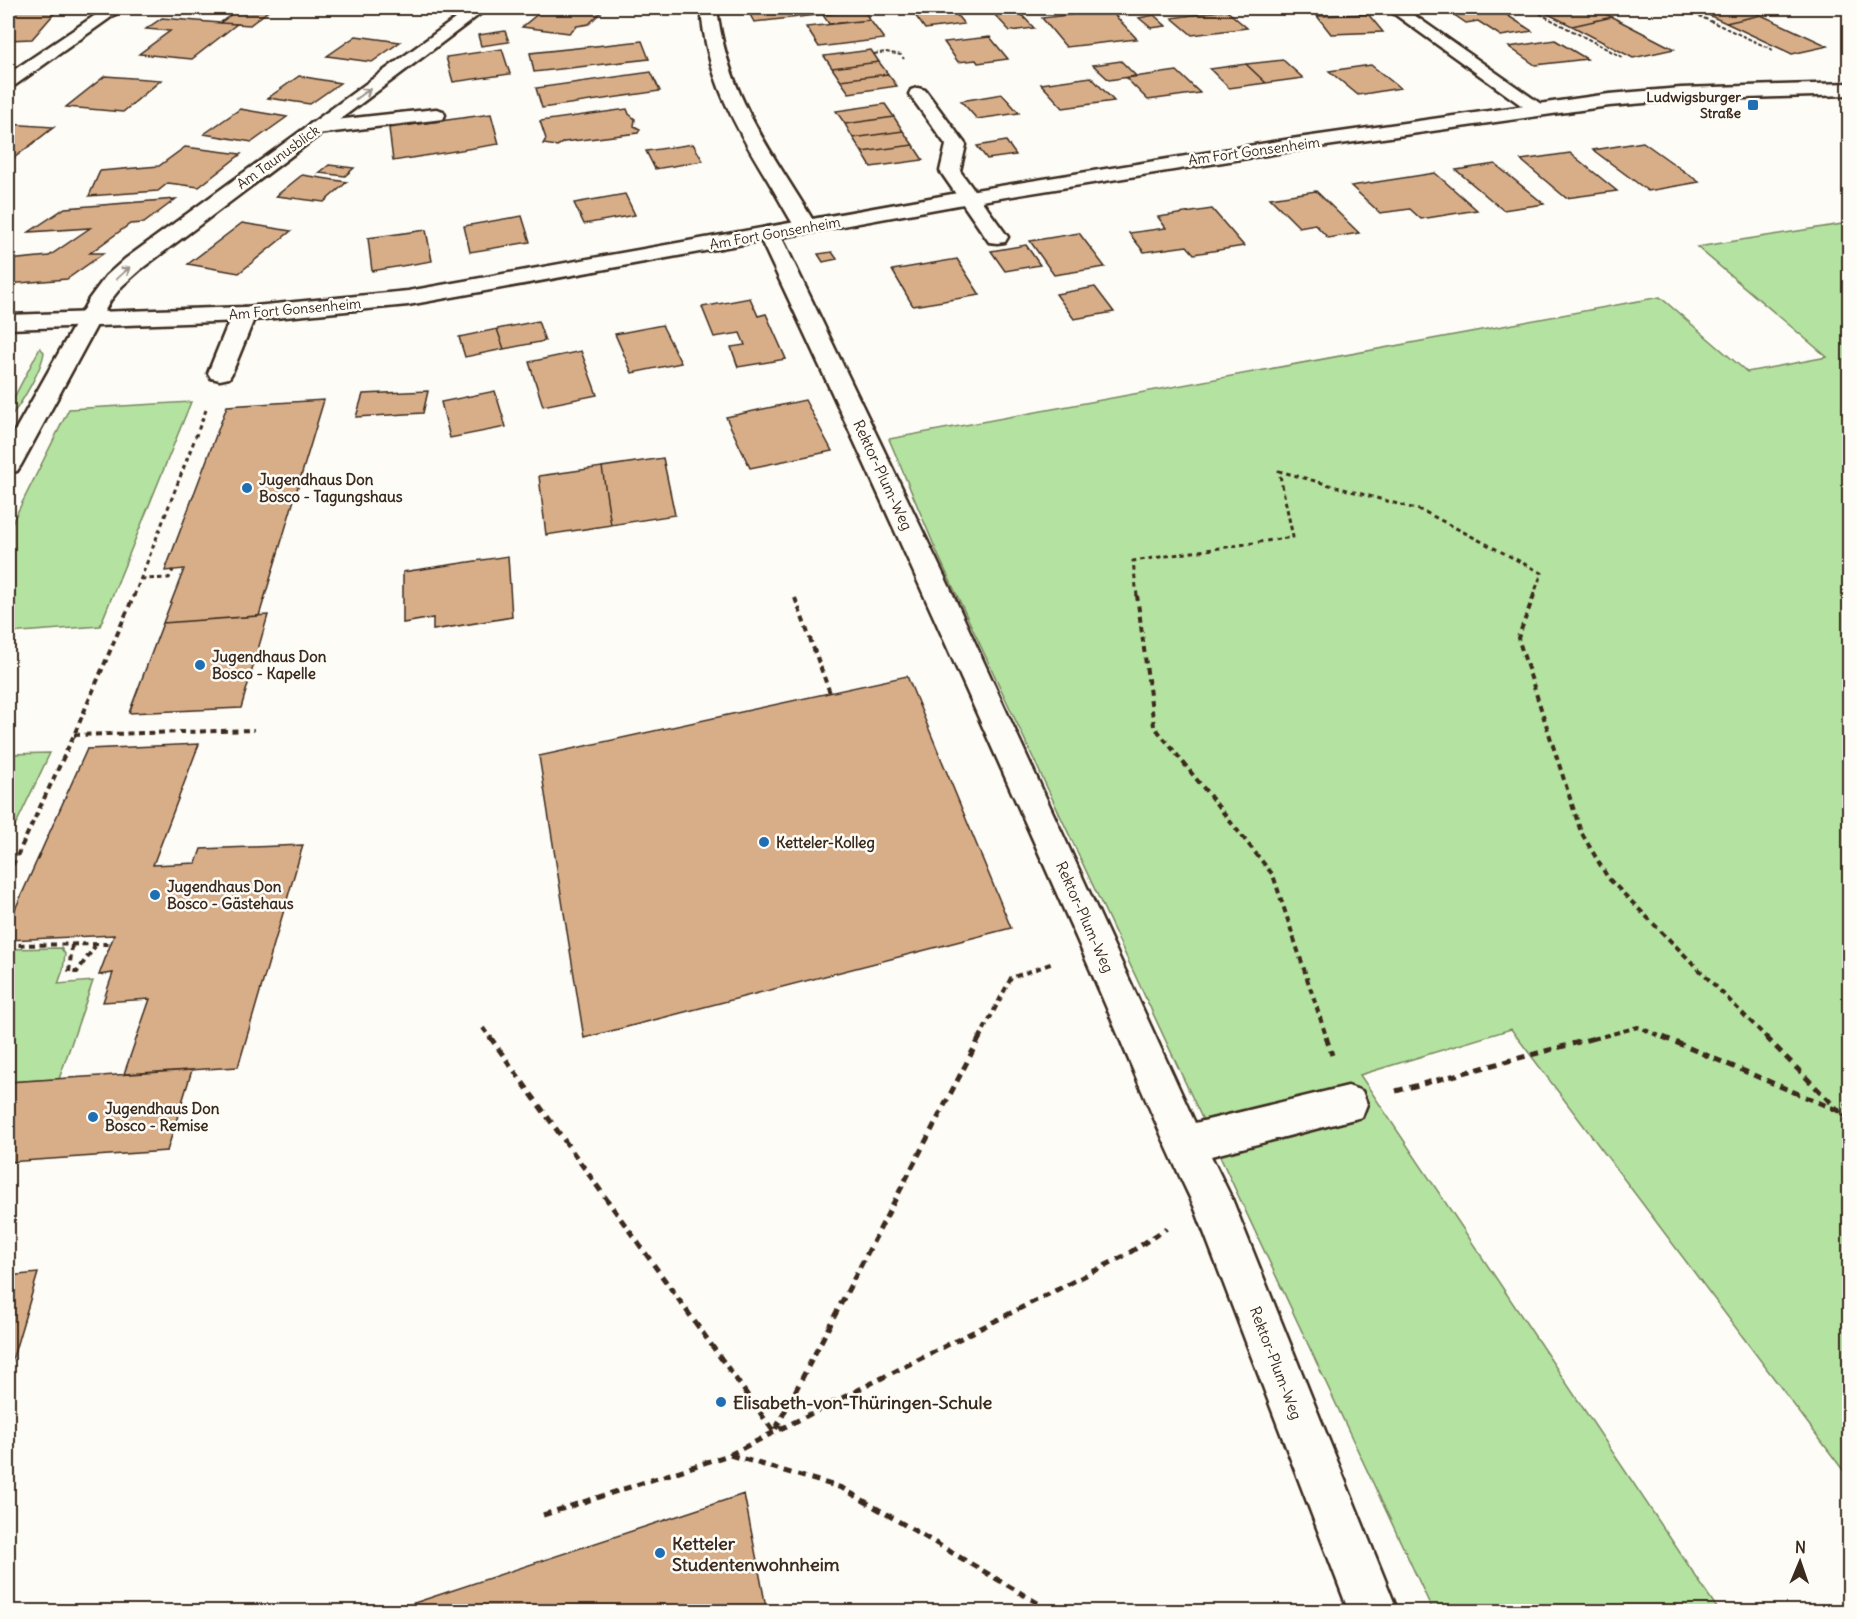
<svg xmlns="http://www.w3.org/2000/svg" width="1857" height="1619" font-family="Delius,sans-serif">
  <rect width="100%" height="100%" fill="#fdfcf7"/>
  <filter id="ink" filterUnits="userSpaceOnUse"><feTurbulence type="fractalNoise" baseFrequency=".0167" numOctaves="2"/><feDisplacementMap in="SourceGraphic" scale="12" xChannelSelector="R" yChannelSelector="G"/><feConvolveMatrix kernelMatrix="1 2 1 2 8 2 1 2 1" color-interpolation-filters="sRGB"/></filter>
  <g filter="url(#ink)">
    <path fill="#b4e2a0" stroke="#78865f" stroke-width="1.5" d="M 1849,223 L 1849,1478 L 1511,1029 L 1360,1075 L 1719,1611 L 1433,1611 L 939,557 L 889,439 L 1660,297 L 1747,372 L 1827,357 L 1697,247 Z
      M 40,348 L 44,352 C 42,369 20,407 8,419 L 8,409 Z
      M 191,402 L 100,626 L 8,633 L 8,531 L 69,409 Z
      M 50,753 L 8,841 L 8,754 Z
      M 61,948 L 65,954 L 63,970 L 58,984 L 93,981 L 59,1079 L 8,1082 L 8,949 Z"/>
    <path fill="#d8ae89" stroke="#3b2a1e" stroke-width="1.5" d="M 8,8 L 59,8 L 32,39 L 8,40 Z
      M 240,8 L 272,8 L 250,25 L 220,23 Z
      M 399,8 L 445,8 L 435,15 L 396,9 Z
      M 545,8 L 611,8 L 605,8 L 589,24 L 577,26 L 569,33 L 522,27 Z
      M 779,8 L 841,8 L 844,12 L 754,22 L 748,11 Z
      M 841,8 L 862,8 L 870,20 L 829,24 L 823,15 L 844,12 Z
      M 910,8 L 951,8 L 964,24 L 925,29 Z
      M 1482,8 L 1496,8 L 1532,31 L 1501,36 L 1478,21 L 1466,23 L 1450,12 Z
      M 1536,8 L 1593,8 L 1612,17 L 1572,26 Z
      M 1693,8 L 1745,8 L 1761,15 L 1726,23 Z
      M 1110,10 L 1137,39 L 1066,47 L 1042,18 Z
      M 1226,10 L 1247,28 L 1192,35 L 1172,18 Z
      M 1018,11 L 1034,28 L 1010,31 L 994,14 Z
      M 1368,14 L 1383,32 L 1331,34 L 1317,16 Z
      M 1154,15 L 1166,26 L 1151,28 L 1139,18 Z
      M 1761,15 L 1828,46 L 1792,54 L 1726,23 Z
      M 1612,17 L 1674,49 L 1633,58 L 1572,26 Z
      M 162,18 L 220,23 L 237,24 L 192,59 L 139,54 L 170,31 L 146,29 Z
      M 870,20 L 884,39 L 819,47 L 806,27 Z
      M 505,31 L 509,42 L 481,46 L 478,35 Z
      M 356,36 L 400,42 L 372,62 L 327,56 Z
      M 990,37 L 1008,59 L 978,63 L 976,60 L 958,62 L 944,42 Z
      M 1555,40 L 1587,59 L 1535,65 L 1509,47 Z
      M 642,41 L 649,59 L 534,72 L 530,53 Z
      M 502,49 L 510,74 L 453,82 L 446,57 Z
      M 871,50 L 879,62 L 832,68 L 824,56 Z
      M 1283,60 L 1303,78 L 1266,83 L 1246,64 Z
      M 1121,61 L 1136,76 L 1109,80 L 1093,65 Z
      M 879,62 L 888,74 L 840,80 L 832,68 Z
      M 1246,64 L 1266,83 L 1229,88 L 1210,69 Z
      M 1371,65 L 1400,88 L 1358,95 L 1329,71 Z
      M 1177,71 L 1200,93 L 1148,100 L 1126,78 Z
      M 651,72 L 660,91 L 542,108 L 536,88 Z
      M 888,74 L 897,86 L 849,93 L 840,80 Z
      M 105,76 L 161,80 L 123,112 L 66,107 Z
      M 299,76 L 340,83 L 310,104 L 268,98 Z
      M 1091,77 L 1114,101 L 1063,108 L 1041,84 Z
      M 1002,94 L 1019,113 L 977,119 L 961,101 Z
      M 885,104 L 894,117 L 845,124 L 836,111 Z
      M 240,109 L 287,117 L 252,142 L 204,134 Z
      M 627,109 L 629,114 L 635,119 L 634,126 L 640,129 L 638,133 L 564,142 L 557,146 L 543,144 L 546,139 L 540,121 Z
      M 491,114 L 499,144 L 393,161 L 389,128 Z
      M 894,117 L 903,131 L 853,138 L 845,124 Z
      M 8,124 L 54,127 L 10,161 L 8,161 Z
      M 903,131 L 913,145 L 862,152 L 853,138 Z
      M 1006,141 L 1016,155 L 987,159 L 977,146 Z
      M 1643,142 L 1699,182 L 1648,191 L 1593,150 Z
      M 693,144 L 703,161 L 655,169 L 646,151 Z
      M 913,145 L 923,160 L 871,167 L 862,152 Z
      M 185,147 L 241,154 L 199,187 L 168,183 L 158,191 L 89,196 L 100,171 L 159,166 Z
      M 1570,153 L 1617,191 L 1566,198 L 1521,160 Z
      M 1495,164 L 1544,204 L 1503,210 L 1456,170 Z
      M 329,165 L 354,168 L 345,176 L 319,173 Z
      M 1435,173 L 1477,210 L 1421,219 L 1410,209 L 1380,213 L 1351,186 Z
      M 302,175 L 347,182 L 324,202 L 276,196 Z
      M 1316,191 L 1359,233 L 1328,238 L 1315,224 L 1299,227 L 1270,198 Z
      M 625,194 L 635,215 L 584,224 L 574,203 Z
      M 176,199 L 144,223 L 130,224 L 90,253 L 104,253 L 67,279 L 8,284 L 8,260 L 49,256 L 90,228 L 29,232 L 65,208 Z
      M 1212,209 L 1244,246 L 1194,254 L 1187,246 L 1144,252 L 1129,233 L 1166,228 L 1158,217 Z
      M 522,216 L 530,242 L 470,252 L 464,226 Z
      M 242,223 L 291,231 L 239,273 L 188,264 Z
      M 426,230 L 432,261 L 372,271 L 368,238 Z
      M 1079,233 L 1105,267 L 1054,275 L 1030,241 Z
      M 1026,245 L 1040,265 L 1005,271 L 991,251 Z
      M 832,252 L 837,259 L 823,262 L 818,254 Z
      M 957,259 L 980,295 L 913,306 L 892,270 Z
      M 1095,287 L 1114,312 L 1074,319 L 1056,294 Z
      M 750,298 L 758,316 L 766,314 L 786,359 L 738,367 L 731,347 L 745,345 L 740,333 L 714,337 L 702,307 Z
      M 538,321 L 545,341 L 504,349 L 497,329 Z
      M 662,325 L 681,363 L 632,373 L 615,334 Z
      M 497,329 L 504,349 L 465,357 L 459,337 Z
      M 581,351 L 597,395 L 543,406 L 529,362 Z
      M 428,391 L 423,413 L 356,417 L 363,394 Z
      M 495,391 L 506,427 L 450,438 L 441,402 Z
      M 324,400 L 259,616 L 163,623 L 184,569 L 165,571 L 227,406 Z
      M 805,400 L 832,451 L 750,468 L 726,417 Z
      M 663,458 L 675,515 L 611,525 L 602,467 Z
      M 602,467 L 611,525 L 546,535 L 539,476 Z
      M 508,556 L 512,617 L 433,630 L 433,618 L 403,623 L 403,572 Z
      M 268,615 L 241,708 L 129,713 L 163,623 Z
      M 907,676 L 1011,928 L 584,1038 L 539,756 Z
      M 199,744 L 153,865 L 196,863 L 201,849 L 303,845 L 238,1067 L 124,1074 L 150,999 L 103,1002 L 113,973 L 99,975 L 114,935 L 8,940 L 8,925 L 87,749 Z
      M 192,1070 L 167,1151 L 8,1162 L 8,1082 Z
      M 38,1273 L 8,1374 L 8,1276 Z
      M 744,1494 L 767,1612 L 387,1612 Z"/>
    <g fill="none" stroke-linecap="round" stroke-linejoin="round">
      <g stroke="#3b2a1e" stroke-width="5">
        <path id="service" d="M 1386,8 L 1404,8 L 1548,109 L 1546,113 L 1532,113 Z
          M 918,88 L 925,90 L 966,145 L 960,171 L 1008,237 L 1005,242 L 997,243 L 989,242 L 940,171 L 946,145 L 909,94 L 911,90 Z
          M 436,109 L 443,111 L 445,115 L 443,119 L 317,134 L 310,132 L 307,128 L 310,124 L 317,122 Z
          M 769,228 L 777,229 L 780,234 L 949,586 L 1195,1123 L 1348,1086 L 1362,1091 L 1367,1104 L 1362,1117 L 1211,1156 L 1232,1199 L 1398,1612 L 1349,1612 L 1194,1206 C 1152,1119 1116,1027 1076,937 C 972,702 868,467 758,234 L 761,229 Z
          M 244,307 L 252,309 L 256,314 L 232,373 L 229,378 L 220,380 L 211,378 L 208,373 L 232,314 L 236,309 Z"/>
      </g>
      <g stroke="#3b2a1e" stroke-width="5">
        <path id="minor" d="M 106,8 L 124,8 L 14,86 L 8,87 L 8,74 Z
          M 470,8 L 488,8 L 141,269 L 122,286 L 110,301 L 21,465 L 17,471 L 8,473 L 8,443 L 89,299 L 106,276 L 125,259 Z
          M 701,8 L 717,8 C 727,97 773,153 817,227 L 814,232 L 806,233 L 798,232 C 787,215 778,197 767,179 C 733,123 706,75 701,8 Z"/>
      </g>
      <g stroke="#3b2a1e" stroke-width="5">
        <path id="tertiary" d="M 1850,83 L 1850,95 L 1681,100 L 1609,106 L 1291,151 L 969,203 L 408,305 L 244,321 L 8,329 L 8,315 L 244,307 L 408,291 L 969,191 L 1291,139 L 1609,94 L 1681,88 Z"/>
      </g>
      <path stroke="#3b2a1e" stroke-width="2" stroke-dasharray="4 2" stroke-linecap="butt" d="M 1529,8 L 1624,58
        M 1682,8 L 1773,50
        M 1836,8 L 1850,13
        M 874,54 L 886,52 L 901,55 L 904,59"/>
      <path stroke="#3b2a1e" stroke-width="3" stroke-dasharray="4.5 4" stroke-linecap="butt" d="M 141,579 L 169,578 L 173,570
        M 134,596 L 206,410
        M 1137,596 L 1133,561 L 1293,537 L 1279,471 L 1423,511 L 1542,573 L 1533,596"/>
      <path stroke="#3b2a1e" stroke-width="4" stroke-dasharray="6 4.5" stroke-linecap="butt" d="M 1137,595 L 1154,726 L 1273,875 L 1327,1039
        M 1534,595 L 1518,638 L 1581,832 L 1608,878 L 1768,1039
        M 795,598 L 830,693
        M 74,735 L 254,730
        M 8,875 L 74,735 L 134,595
        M 8,945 L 110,944
        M 72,945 L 69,972 L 77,972 L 95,946
        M 483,1028 L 491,1039
        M 979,1039 L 1011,978 L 1053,963
        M 1593,1039 L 1638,1027 L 1667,1039"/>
      <path stroke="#3b2a1e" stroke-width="5" stroke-dasharray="8 6" stroke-linecap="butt" d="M 490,1037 L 774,1432 L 980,1037
        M 1326,1037 L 1332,1055
        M 1663,1037 L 1839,1111 L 1850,1120
        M 1766,1037 L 1839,1111 L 1850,1103
        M 1396,1091 L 1598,1037
        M 730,1455 L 842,1488 L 1053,1612
        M 543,1515 L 729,1455 L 1126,1255 L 1167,1228"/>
      <use href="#service" fill="#fdfcf7" fill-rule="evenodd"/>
      <use href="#minor" fill="#fdfcf7" fill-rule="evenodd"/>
      <use href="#tertiary" fill="#fdfcf7" fill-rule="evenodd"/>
    </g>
    <defs><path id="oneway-shaft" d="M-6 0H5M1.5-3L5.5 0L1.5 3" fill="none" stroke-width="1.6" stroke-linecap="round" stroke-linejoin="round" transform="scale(1.5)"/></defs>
    <g stroke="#9c938a">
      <use href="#oneway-shaft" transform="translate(363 94) rotate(-36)"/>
      <use href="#oneway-shaft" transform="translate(123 273) rotate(-42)"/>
    </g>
  </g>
  <g fill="#1f6fb2" stroke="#fdfcf7" stroke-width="2">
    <rect x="1747" y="99" width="12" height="12" rx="3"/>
    <circle cx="247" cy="488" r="6"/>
    <circle cx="200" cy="665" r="6"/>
    <circle cx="764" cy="842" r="6"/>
    <circle cx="155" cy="895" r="6"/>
    <circle cx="93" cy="1117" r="6"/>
    <circle cx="721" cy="1402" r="6"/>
    <circle cx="660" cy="1553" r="6"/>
  </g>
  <g text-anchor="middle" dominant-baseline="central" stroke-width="5" stroke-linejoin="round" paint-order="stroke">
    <g font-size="14" font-weight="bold" fill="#3b2a1e" stroke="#fdfcf7" text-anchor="end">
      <text x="1741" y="97">Ludwigsburger<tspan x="1741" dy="16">Straße</tspan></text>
    </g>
    <g font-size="14" fill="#3b2a1e" stroke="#fdfcf7">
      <text transform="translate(1254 151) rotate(-8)">Am Fort Gonsenheim</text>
      <text transform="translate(278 157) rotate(-36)">Am Taunusblick</text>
      <text transform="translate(775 233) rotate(-10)">Am Fort Gonsenheim</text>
      <text transform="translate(295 309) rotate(-5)">Am Fort Gonsenheim</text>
    </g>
    <g font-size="15" fill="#3b2a1e" stroke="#fdfcf7">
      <text transform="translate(883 475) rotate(65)">Rektor-Plum-Weg</text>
      <text transform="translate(1085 917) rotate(66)">Rektor-Plum-Weg</text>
      <text transform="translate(1276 1363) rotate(69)">Rektor-Plum-Weg</text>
    </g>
    <g font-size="15" font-weight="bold" fill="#3b2a1e" stroke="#fdfcf7" text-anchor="start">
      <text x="259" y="479">Jugendhaus Don<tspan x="259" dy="17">Bosco - Tagungshaus</tspan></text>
      <text x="212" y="656">Jugendhaus Don<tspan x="212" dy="17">Bosco - Kapelle</tspan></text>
      <text x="776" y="842">Ketteler-Kolleg</text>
      <text x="167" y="886">Jugendhaus Don<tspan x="167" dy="17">Bosco - Gästehaus</tspan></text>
      <text x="105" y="1108">Jugendhaus Don<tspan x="105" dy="17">Bosco - Remise</tspan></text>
    </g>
    <g font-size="18" font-weight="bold" fill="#3b2a1e" stroke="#fdfcf7" text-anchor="start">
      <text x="733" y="1402">Elisabeth-von-Thüringen-Schule</text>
      <text x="672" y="1543">Ketteler<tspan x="672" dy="21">Studentenwohnheim</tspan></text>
    </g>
  </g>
  <rect width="1857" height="1619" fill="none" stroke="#fdfcf7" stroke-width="30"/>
  <rect x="15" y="15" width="1827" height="1589" fill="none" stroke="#3b2a1e" stroke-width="2" filter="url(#ink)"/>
  <g transform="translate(1800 1562) rotate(2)" stroke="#fdfcf7" stroke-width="4.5" paint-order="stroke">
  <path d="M0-4.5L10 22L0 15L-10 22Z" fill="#3b2a1e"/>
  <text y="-9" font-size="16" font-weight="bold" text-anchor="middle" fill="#3b2a1e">N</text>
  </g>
</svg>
